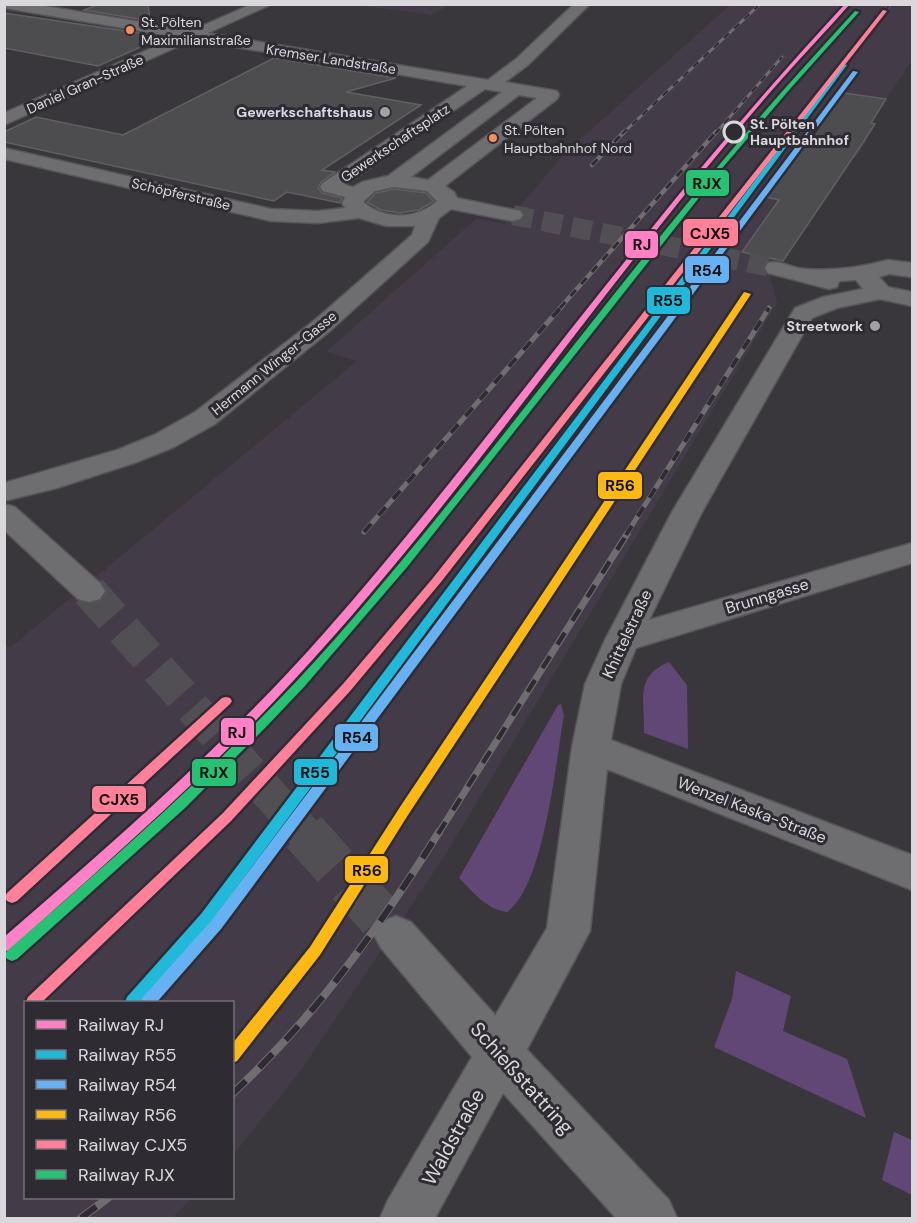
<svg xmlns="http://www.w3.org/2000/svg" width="917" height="1223" font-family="'DM Sans',sans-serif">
  <rect width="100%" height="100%" fill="#39373b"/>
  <path fill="#433c48" d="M 356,5 L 449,4 L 449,5 L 432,15 Z
    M 730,5 L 912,5 L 912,60 L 871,123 L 864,141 L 867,141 L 856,157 L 852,157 L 770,277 L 777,303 L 442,860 L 299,1073 L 233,1155 L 232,1002 L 26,1002 L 26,1198 L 192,1198 L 172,1218 L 5,1218 L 4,646 L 11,647 L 357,361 L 326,352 L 476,219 L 505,224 L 564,154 Z"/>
  <path fill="#614776" d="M 669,662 L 687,685 L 688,749 L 644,733 C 645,701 634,676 669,662 Z
    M 561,704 L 564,715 C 556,760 544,887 507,912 C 486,909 473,892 459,878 L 558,705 Z
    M 736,971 L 791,996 L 783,1031 L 847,1059 L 866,1118 L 714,1047 L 732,999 Z
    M 894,1132 L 912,1140 L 912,1195 L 882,1180 Z"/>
  <path fill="#4d4c4f" stroke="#615f62" stroke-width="1.5" d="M 99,4 L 148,4 L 150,21 L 84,10 Z
    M 4,13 L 152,35 L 152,42 L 98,66 L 4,48 Z
    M 274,58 L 396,78 L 346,92 L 421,105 L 322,170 L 335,172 L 321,182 L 318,188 L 322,193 L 342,198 L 340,203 L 287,192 L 274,201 L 4,142 L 4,132 L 36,117 L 123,135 Z
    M 844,93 L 886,99 L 871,123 L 875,124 L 864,141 L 783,261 L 742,252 L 779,200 L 766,197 Z
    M 394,189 L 426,193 L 434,201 L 419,210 L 400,213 L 381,210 L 367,202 L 376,193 Z"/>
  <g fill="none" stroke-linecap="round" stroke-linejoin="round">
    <path stroke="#514f53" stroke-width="20" stroke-dasharray="20 10" stroke-linecap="butt" d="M 513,215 L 776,268"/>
    <path stroke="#514f53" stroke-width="35" stroke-dasharray="35 17" stroke-linecap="butt" d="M 89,591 L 305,834"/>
    <path stroke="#514f53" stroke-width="46" stroke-dasharray="46 23" stroke-linecap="butt" d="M 304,832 L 396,935"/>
    <g stroke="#555457" stroke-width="3">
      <path id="street" d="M 4,4 L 33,4 L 488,80 L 516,59 L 574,4 L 590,4 L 528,65 L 505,82 L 557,91 L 559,95 L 557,99 L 445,186 L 454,192 L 457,198 L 520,211 L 523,215 L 520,219 L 513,221 L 451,209 L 439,218 L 428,242 L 331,330 L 215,424 L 174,447 L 137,462 L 57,488 L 4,501 L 4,483 L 117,450 L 154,435 L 195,412 L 315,320 L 412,235 L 415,226 L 386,226 L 359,218 L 318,223 L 271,221 L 4,159 L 4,148 L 271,209 L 318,211 L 345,208 L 342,203 L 345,197 L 323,191 L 320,187 L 323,183 L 467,86 L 5,8 ZM 485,89 L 502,92 L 388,176 L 362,182 L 353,187 L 345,185 ZM 519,95 L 537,98 L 428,180 L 411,177 ZM 394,187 L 427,191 L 437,201 C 417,220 384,220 363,202 L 375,191 Z
        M 888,260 L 912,263 L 912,277 L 889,274 L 879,277 L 888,287 L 912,292 L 912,306 L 880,299 L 837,308 L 812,318 L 702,512 L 649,620 L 912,543 L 912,563 L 636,648 L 621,684 L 611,740 L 912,855 L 912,890 L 607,769 L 590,931 L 516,1070 L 499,1076 L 482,1070 L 475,1054 L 482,1038 L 547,928 L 572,747 L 585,684 L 605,640 L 672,512 L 795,308 L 823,297 L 863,289 L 856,280 L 839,281 L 837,287 L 829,289 L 768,273 L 765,268 L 768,263 C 781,260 791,268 805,269 C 832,271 862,267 888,260 Z"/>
    </g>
    <g stroke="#555457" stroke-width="3">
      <path id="secondary" d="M 252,4 L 272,4 L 4,125 L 4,113 Z
        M 4,504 L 15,507 L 100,583 L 105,591 L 100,599 L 89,602 L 78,599 L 4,530 Z
        M 396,916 L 411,922 L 516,1038 L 669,1200 L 677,1218 L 616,1218 L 503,1093 L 435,1218 L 380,1218 L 388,1200 L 472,1057 L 381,948 L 374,935 L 381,922 Z"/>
    </g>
    <use href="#street" fill="#6e6d6f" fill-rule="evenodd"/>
    <use href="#secondary" fill="#6e6d6f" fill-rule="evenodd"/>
    <g stroke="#6f6d70" stroke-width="3">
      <path id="rail-far4" d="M 845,65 L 890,4
        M 622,134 L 758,6
        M 715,134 L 782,57"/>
    </g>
    <g stroke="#6f6d70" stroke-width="4.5">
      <path id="rail-far3" d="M 592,165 L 624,132
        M 560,308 L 716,132"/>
    </g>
    <g stroke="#6f6d70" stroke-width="5">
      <path id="rail-far2" d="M 364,532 L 562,306
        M 626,535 L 769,308"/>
    </g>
    <g stroke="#6f6d70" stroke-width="7">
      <path id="rail-far1" d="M 438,834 L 627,534"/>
    </g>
    <g stroke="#6f6d70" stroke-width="8">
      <path id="rail" d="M 232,1094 C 315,1017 379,928 439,832
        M 81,1218 L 108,1198"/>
    </g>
    <use href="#rail-far4" stroke="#2f2b33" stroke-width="2" stroke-dasharray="7" stroke-linecap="butt"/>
    <use href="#rail-far3" stroke="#2f2b33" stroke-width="3" stroke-dasharray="8" stroke-linecap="butt"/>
    <use href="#rail-far2" stroke="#2f2b33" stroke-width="4" stroke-dasharray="11" stroke-linecap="butt"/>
    <use href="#rail-far1" stroke="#2f2b33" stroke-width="4.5" stroke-dasharray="14" stroke-linecap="butt"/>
    <use href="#rail" stroke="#2f2b33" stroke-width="6" stroke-dasharray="19" stroke-linecap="butt"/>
    <g stroke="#2f2b33" stroke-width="5">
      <path id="rail-1" d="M 845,4 L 850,4 C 827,30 804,54 781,80 C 736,131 693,184 651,237 C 534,385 424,540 295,679 C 206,776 107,863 9,950 L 4,952 L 4,937 C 116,840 227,743 325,632 C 438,504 539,367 647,234 C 710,155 776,79 845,4 Z"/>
    </g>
    <g stroke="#2f2b33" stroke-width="5">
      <path id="rail-2" d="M 843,64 L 847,65 L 211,922 L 141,1002 L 125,1002 L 127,997 L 201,914 Z"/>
    </g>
    <g stroke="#2f2b33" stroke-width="5">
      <path id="rail-3" d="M 853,71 L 858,72 L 221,929 L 157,1002 L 141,1002 L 143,997 L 211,921 Z"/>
    </g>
    <g stroke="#2f2b33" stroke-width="5">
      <path id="rail-4" d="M 744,292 L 751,294 L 408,815 L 320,955 L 237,1061 L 232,1063 L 232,1044 L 310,947 L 400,807 Z"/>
    </g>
    <g stroke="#2f2b33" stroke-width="5">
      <path id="rail-5" d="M 883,10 L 887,11 L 441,582 L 351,690 L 231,821 L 42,1002 L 26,1002 L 28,997 L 223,813 L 343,684 L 433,578 Z
        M 226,697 L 230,698 L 232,701 L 230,704 L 17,901 L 12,903 L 7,901 L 5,897 L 7,893 L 222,698 Z"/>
    </g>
    <g stroke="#2f2b33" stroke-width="5">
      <path id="rail-6" d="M 855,11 L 859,12 L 790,89 L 724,166 L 408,566 L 304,687 L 265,728 L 185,808 L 17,959 L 12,961 L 7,959 L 5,955 L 7,951 C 121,852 235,752 335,639 C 469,486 589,320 720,164 C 764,111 809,61 855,11 Z"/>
    </g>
    <use href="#rail-1" fill="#ff80c5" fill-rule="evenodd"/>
    <use href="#rail-2" fill="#20b9da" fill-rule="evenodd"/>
    <use href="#rail-3" fill="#66b1f2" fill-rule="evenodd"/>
    <use href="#rail-4" fill="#fdb913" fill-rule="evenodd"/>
    <use href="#rail-5" fill="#ff8098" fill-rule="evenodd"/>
    <use href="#rail-6" fill="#26c172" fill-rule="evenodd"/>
  </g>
  <g fill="#fa8e5a" stroke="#2f2b33" stroke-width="2">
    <circle cx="130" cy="30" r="5"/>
    <circle cx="493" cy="138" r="5"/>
  </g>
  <g fill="#a2a0a4" stroke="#2f2b33" stroke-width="2">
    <circle cx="385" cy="112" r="6"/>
    <circle cx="875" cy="326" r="6"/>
  </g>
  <circle fill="#2f2b33" stroke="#dbd8dd" stroke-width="3" cx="734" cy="132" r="10"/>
  <g text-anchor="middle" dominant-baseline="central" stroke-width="6" stroke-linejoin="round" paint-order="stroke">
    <g font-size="14" fill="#dbd8dd" stroke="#2f2b33" text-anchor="start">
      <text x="141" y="22">St. Pölten<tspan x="141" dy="18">Maximilianstraße</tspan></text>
      <text x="504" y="130">St. Pölten<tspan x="504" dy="18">Hauptbahnhof Nord</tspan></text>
    </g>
    <g font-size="14" fill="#dbd8dd" stroke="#2f2b33">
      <text transform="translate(331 59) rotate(9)">Kremser Landstraße</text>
      <text transform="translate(85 84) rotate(-24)">Daniel Gran-Straße</text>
      <text transform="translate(395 143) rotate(-34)">Gewerkschaftsplatz</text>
      <text transform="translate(181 194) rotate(13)">Schöpferstraße</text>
      <text transform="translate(274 363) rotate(-39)">Hermann Winger-Gasse</text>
    </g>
    <g font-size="14" font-weight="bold" fill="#dbd8dd" stroke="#2f2b33" text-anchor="end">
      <text x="373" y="112">Gewerkschaftshaus</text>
      <text x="863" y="326">Streetwork</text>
    </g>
    <g font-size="14" font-weight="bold" fill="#dbd8dd" stroke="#2f2b33" text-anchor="start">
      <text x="750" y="124">St. Pölten<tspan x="750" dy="16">Hauptbahnhof</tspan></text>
    </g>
    <g font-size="16" fill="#dbd8dd" stroke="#2f2b33">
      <text transform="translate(767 596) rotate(-17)">Brunngasse</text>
      <text transform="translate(627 634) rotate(-65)">Khittelstraße</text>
      <text transform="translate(752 810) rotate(21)">Wenzel Kaska-Straße</text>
    </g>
    <g font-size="20" fill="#dbd8dd" stroke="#2f2b33">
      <text transform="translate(522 1078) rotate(48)">Schießstattring</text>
      <text transform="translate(453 1137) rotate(-61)">Waldstraße</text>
    </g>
  </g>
  <g stroke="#2f2b33" stroke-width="2">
    <rect x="685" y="169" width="45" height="28" rx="6" fill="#26c172"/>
    <rect x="682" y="218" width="57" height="29" rx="6" fill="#ff8098"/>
    <rect x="624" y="230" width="35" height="29" rx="6" fill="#ff80c5"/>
    <rect x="684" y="255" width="46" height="29" rx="6" fill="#66b1f2"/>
    <rect x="646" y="286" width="45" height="29" rx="6" fill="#20b9da"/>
    <rect x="597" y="471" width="46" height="29" rx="6" fill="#fdb913"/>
    <rect x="220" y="717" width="35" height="29" rx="6" fill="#ff80c5"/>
    <rect x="334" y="723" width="45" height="29" rx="6" fill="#66b1f2"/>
    <rect x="293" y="758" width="45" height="28" rx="6" fill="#20b9da"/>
    <rect x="191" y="758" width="46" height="29" rx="6" fill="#26c172"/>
    <rect x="91" y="785" width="56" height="28" rx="6" fill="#ff8098"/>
    <rect x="344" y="855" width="45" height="29" rx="6" fill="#fdb913"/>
  </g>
  <g font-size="16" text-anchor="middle" font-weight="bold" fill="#111">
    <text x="707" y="189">RJX</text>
    <text x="710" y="239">CJX5</text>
    <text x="642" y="250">RJ</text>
    <text x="707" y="276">R54</text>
    <text x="668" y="306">R55</text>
    <text x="620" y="491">R56</text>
    <text x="237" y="738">RJ</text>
    <text x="357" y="743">R54</text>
    <text x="315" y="778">R55</text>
    <text x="214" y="778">RJX</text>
    <text x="119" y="805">CJX5</text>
    <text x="367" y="876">R56</text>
  </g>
  <rect width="917" height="1223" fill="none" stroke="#dbd8dd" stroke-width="12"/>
  <rect x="24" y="1001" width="210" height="198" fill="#2f2b33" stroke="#747077" stroke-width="1.5"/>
  <rect x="36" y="1020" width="30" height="9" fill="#ff80c5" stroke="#747077" stroke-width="1.5"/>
  <text x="78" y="1031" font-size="18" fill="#dbd8dd">Railway RJ</text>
  <rect x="36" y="1050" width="30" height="9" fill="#20b9da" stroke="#747077" stroke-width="1.5"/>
  <text x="78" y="1061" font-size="18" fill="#dbd8dd">Railway R55</text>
  <rect x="36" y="1080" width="30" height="9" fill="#66b1f2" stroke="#747077" stroke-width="1.5"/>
  <text x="78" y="1091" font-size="18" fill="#dbd8dd">Railway R54</text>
  <rect x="36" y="1110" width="30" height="9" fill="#fdb913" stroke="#747077" stroke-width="1.5"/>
  <text x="78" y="1121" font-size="18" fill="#dbd8dd">Railway R56</text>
  <rect x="36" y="1140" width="30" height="9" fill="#ff8098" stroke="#747077" stroke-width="1.5"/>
  <text x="78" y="1151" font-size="18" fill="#dbd8dd">Railway CJX5</text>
  <rect x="36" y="1170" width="30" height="9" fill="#26c172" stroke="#747077" stroke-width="1.5"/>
  <text x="78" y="1181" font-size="18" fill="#dbd8dd">Railway RJX</text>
</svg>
